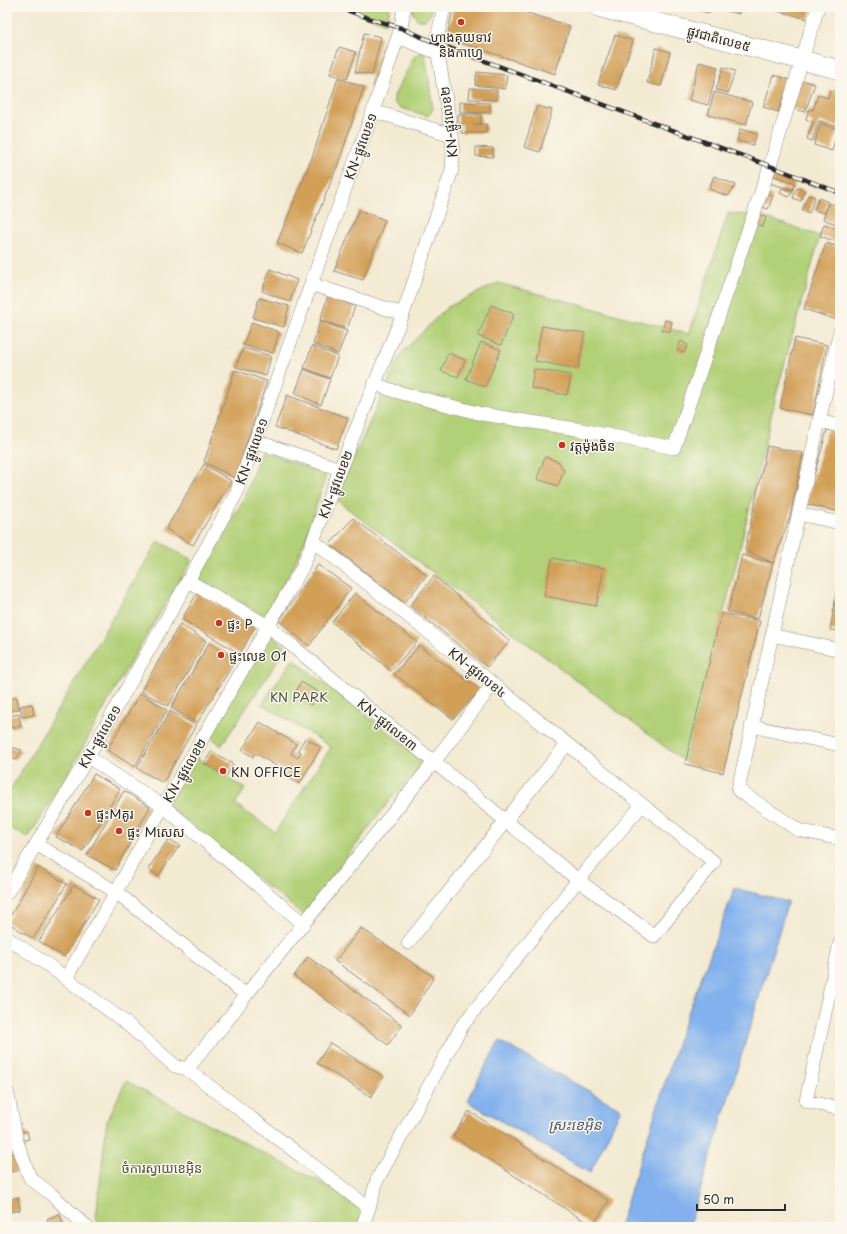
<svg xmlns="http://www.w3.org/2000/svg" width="847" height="1234" font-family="'Playpen Sans','Noto Sans Khmer',sans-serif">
  <rect width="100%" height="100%" fill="#fbf7ec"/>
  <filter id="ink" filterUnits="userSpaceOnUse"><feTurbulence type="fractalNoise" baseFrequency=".025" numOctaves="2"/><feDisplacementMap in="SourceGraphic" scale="8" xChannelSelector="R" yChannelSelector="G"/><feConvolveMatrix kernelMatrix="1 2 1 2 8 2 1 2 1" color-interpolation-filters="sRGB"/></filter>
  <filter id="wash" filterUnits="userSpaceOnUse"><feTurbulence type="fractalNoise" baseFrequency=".012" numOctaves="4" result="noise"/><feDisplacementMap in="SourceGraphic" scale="16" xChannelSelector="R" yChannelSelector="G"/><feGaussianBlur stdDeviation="0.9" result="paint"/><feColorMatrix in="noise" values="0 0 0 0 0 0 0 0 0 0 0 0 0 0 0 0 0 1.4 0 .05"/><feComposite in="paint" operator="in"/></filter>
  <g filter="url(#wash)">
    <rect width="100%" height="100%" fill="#f3ead2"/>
    <path fill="#b2d077" stroke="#6e7e51" d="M 341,7 L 390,7 L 386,23 Z
      M 413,7 L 431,7 L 431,14 L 425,20 L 418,20 L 413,13 Z
      M 383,43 L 389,46 L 375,88 L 370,86 Z
      M 420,52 L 425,54 L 433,109 L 428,116 L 398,107 L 394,102 L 394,96 L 414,57 L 418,53 Z
      M 728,213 L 760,216 L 820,236 L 777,391 L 735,569 L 685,762 L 335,499 L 401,354 L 446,308 L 498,283 L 689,334 Z
      M 261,451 L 326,475 L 306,538 L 294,565 L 265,616 L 196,578 L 243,501 Z
      M 158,541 L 192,560 L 125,671 L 72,767 L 28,838 L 7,826 L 7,795 Z
      M 268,633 L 286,648 L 221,746 L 208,733 Z
      M 293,659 L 427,762 L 393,796 L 303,915 L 167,805 L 192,755 L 245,789 L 235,804 L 275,832 L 331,747 L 262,704 Z
      M 126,1081 L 369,1208 L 361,1227 L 95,1227 L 107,1120 Z"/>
    <path fill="#82b1ed" stroke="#566e8c" d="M 735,888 L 788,902 L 689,1227 L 619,1227 L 682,1029 Z
      M 499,1041 L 621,1109 L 590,1173 L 467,1101 Z"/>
    <g id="blocks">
      <path fill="#d29f57" d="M 453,7 L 508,7 L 570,26 L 555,74 L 447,38 Z
        M 702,7 L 711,7 L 709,13 L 701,11 Z
        M 725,7 L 741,7 L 739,14 L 724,10 Z
        M 772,7 L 812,7 L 808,19 L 771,9 Z
        M 364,33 L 381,37 L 372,75 L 355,72 Z
        M 615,35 L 633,41 L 616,90 L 598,84 Z
        M 339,47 L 356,52 L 347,79 L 330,74 Z
        M 656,48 L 670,52 L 661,86 L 647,83 Z
        M 699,62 L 718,67 L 708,105 L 689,100 Z
        M 723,67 L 735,71 L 728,93 L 716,90 Z
        M 477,72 L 507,75 L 505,89 L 475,85 Z
        M 774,75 L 790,80 L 778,112 L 763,107 Z
        M 338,78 L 364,87 L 337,167 L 302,253 L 277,243 L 312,158 Z
        M 798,79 L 815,84 L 805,112 L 789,107 Z
        M 470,88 L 497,90 L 497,100 L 469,99 Z
        M 830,90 L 840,93 L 840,120 L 838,127 L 819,121 L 812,141 L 807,139 L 813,122 L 806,119 L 809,109 L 813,110 L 818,95 L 828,98 Z
        M 714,92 L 752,102 L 746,125 L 708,115 Z
        M 460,102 L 490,103 L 490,113 L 460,112 Z
        M 537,106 L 552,110 L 540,152 L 524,147 Z
        M 458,114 L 481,114 L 481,124 L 473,124 L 486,124 L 486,133 L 462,133 L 462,124 L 458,124 Z
        M 820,124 L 838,129 L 832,151 L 814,145 Z
        M 740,129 L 757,134 L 753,145 L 737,141 Z
        M 476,147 L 493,148 L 493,157 L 476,156 Z
        M 768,174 L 795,183 L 793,190 L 766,182 Z
        M 714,176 L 736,185 L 728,196 L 709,189 Z
        M 782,188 L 792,192 L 789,197 L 780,193 Z
        M 797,188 L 805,191 L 801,201 L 793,198 Z
        M 764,192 L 773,196 L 768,209 L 759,206 Z
        M 808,195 L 815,197 L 809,213 L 802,210 Z
        M 819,198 L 828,202 L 824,213 L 814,210 Z
        M 829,203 L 840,207 L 840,212 L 836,224 L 823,219 Z
        M 359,210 L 385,220 L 363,280 L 334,271 Z
        M 756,214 L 766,217 L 763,227 L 753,223 Z
        M 824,224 L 840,230 L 840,243 L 820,236 Z
        M 826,243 L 840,247 L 840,311 L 837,320 L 804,309 Z
        M 270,269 L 297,280 L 290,302 L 262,291 Z
        M 328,296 L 355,306 L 347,329 L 320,320 Z
        M 259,298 L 289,306 L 284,327 L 253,318 Z
        M 491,305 L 514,314 L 501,345 L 478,336 Z
        M 665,320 L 672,322 L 670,332 L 662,330 Z
        M 320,321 L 347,331 L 338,354 L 313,344 Z
        M 252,322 L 279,332 L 273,353 L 243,345 Z
        M 542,326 L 585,333 L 578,369 L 535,361 Z
        M 795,338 L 827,345 L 813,415 L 780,408 Z
        M 681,341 L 688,345 L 684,353 L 677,350 Z
        M 481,342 L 501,350 L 485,387 L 466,379 Z
        M 312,346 L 338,356 L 330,378 L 304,368 Z
        M 243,348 L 271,356 L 266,376 L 236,367 Z
        M 448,353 L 465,360 L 458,377 L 441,371 Z
        M 304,369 L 330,379 L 321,405 L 295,393 Z
        M 534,369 L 571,375 L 567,395 L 531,388 Z
        M 235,370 L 267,381 L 235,478 L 204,462 Z
        M 287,395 L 348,418 L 336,449 L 275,427 Z
        M 827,430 L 840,432 L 840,512 L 806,504 Z
        M 767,446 L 803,453 L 790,517 L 773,563 L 745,550 Z
        M 545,457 L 559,462 L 564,471 L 558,486 L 537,479 Z
        M 204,464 L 231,481 L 193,545 L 166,529 Z
        M 353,518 L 427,575 L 404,603 L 330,544 Z
        M 742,555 L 773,563 L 758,619 L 728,612 Z
        M 552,558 L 604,568 L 596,606 L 544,596 Z
        M 318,565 L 351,588 L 309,646 L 279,621 Z
        M 434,576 L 510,641 L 487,667 L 410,606 Z
        M 839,578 L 840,578 L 840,631 L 830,630 Z
        M 198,592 L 255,627 L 240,654 L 182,619 Z
        M 355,593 L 417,642 L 391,671 L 332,622 Z
        M 721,613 L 760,621 L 723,773 L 685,764 Z
        M 180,624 L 206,641 L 168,706 L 141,691 Z
        M 209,643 L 236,659 L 197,723 L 171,708 Z
        M 419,646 L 481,690 L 453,719 L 394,674 Z
        M 301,682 L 318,692 L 311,705 L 294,695 Z
        M 140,693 L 167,710 L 135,767 L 107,750 Z
        M 17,697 L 19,709 L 7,712 L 7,700 Z
        M 32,704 L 34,715 L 22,717 L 20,706 Z
        M 170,711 L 196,725 L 163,783 L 137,768 Z
        M 19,714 L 21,726 L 10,728 L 8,716 Z
        M 260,722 L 296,744 L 291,754 L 298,758 L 301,752 L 298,750 L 305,738 L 321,747 L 299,784 L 286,776 L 288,773 L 255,753 L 253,757 L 242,750 Z
        M 7,746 L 22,750 L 16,760 L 7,757 Z
        M 212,751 L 233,764 L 226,777 L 204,763 Z
        M 94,774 L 120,789 L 83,851 L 56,837 Z
        M 124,791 L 150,807 L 115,870 L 87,855 Z
        M 168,840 L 180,845 L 158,876 L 148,869 Z
        M 38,867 L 67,884 L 33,939 L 7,922 Z
        M 74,885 L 99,899 L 64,957 L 39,941 Z
        M 361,928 L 434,977 L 410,1015 L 335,961 Z
        M 308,957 L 402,1025 L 388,1045 L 294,976 Z
        M 330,1043 L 384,1077 L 371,1097 L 317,1063 Z
        M 469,1111 L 609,1201 L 592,1226 L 453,1136 Z
        M 27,1131 L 29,1139 L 17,1142 L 15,1134 Z
        M 21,1153 L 23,1170 L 10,1172 L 8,1155 Z
        M 18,1197 L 20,1210 L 7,1213 L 7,1200 Z
        M 59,1214 L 65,1227 L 50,1227 L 47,1219 Z"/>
    </g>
  </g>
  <g filter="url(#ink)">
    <use href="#blocks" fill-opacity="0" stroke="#8f8a7e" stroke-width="1"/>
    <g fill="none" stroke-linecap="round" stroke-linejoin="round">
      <g stroke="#8f8a7e" stroke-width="14">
        <path id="minor" d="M 398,37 L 438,53
          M 373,111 L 452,135
          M 311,284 L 403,314
          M 840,331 L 819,421 L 738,790 L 798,830 L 840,839
          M 375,384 L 394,391 L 482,414 L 576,429 L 674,448 L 770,166 L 818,7
          M 819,421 L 840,426
          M 255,441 L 340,469
          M 799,514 L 840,523
          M 188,581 L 268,626 L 578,880 L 654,936 L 714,862 C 580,756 449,646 313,541
          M 772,635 L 840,650
          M 751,726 L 840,745
          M 88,757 L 163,806 L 304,924
          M 36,844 L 116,892 L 246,995
          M 7,893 L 88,757 L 188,581 L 236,494 L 373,111 L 401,28 L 404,7
          M 7,938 L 48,965 L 126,1023 L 175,1066 L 187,1069 L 225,1023 L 246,995 L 434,762 L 493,684
          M 408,943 L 567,744
          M 840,943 L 806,1101 L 840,1109
          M 66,978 L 116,892 L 163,806 L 302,568 L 313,541 L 340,469 L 403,314 L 452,170 L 453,152 L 452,135 L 436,43 L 444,7
          M 187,1069 L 369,1208
          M 7,1091 L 17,1142 L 30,1178 L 51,1194 L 87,1227
          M 362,1227 L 369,1208 L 377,1180 L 462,1026 L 578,880 L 642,805"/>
      </g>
      <g stroke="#8f8a7e" stroke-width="20">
        <path id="highway" d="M 598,7 L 840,70"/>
      </g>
      <use href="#minor" stroke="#fff" stroke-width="13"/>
      <use href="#highway" stroke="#fff" stroke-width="19"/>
      <g stroke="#2b2b2b" stroke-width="4.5">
        <path id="rail" d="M 338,7 L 371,19 L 401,28 L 436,43 L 770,166 L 840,193"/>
      </g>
      <use href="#rail" stroke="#fbf7ec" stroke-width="3" stroke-dasharray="9" stroke-linecap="butt"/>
    </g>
  </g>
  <g fill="#c8321e" stroke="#fbf7ec" stroke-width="1.5">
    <circle cx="461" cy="22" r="4"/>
    <circle cx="562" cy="445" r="4"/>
    <circle cx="219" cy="623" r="4"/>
    <circle cx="221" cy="655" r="4"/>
    <circle cx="223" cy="771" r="4"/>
    <circle cx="88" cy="813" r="4"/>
    <circle cx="119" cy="831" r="4"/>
  </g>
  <g text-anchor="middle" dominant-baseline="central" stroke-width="3" stroke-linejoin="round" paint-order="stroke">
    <g font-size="13" fill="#2b2b2b" stroke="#fbf7ec" text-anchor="start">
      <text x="461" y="36" text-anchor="middle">ហាងគុយទាវ<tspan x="461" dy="15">និងកាហ្វេ</tspan></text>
      <text x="570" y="445">វត្តម៉ុងចិន</text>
      <text x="227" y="623">ផ្ទះ P</text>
      <text x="229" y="655">ផ្ទះលេខ O1</text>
      <text x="231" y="771">KN OFFICE</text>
      <text x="96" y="813">ផ្ទះMគូរ</text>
      <text x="127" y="831">ផ្ទះ Mសេស</text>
    </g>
    <g font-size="13" fill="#2b2b2b" stroke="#fbf7ec">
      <text transform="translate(719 38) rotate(15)">ផ្លូវជាតិលេខ៥</text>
      <text transform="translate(448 122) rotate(-97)">KN-ផ្លូវលេខ២</text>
      <text transform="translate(360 146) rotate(-70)">KN-ផ្លូវលេខ១</text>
      <text transform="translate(251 451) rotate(-70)">KN-ផ្លូវលេខ១</text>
      <text transform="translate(335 484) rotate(-69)">KN-ផ្លូវលេខ២</text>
      <text transform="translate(478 672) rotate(39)">KN-ផ្លូវលេខ៤</text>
      <text transform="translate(388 724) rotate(39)">KN-ផ្លូវលេខ៣</text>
      <text transform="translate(99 736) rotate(-60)">KN-ផ្លូវលេខ១</text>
      <text transform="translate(184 770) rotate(-60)">KN-ផ្លូវលេខ២</text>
    </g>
    <g font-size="13" fill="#4d543e" stroke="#fbf7ec">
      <text x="299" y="696">KN PARK</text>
      <text x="162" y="1167">ចំការស្វាយខេអ៊ិន</text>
    </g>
    <g font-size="14" font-style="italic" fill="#495a6f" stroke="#fbf7ec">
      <text x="575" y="1124">ស្រះខេអ៊ិន</text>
    </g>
  </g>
  <rect width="847" height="1234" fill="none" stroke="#fbf7ec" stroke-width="24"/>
  <path d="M697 1204v6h88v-6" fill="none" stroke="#2b2b2b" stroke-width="2"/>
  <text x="703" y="1204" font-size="12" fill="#2b2b2b" stroke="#fbf7ec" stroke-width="3" paint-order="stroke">50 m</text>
</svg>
